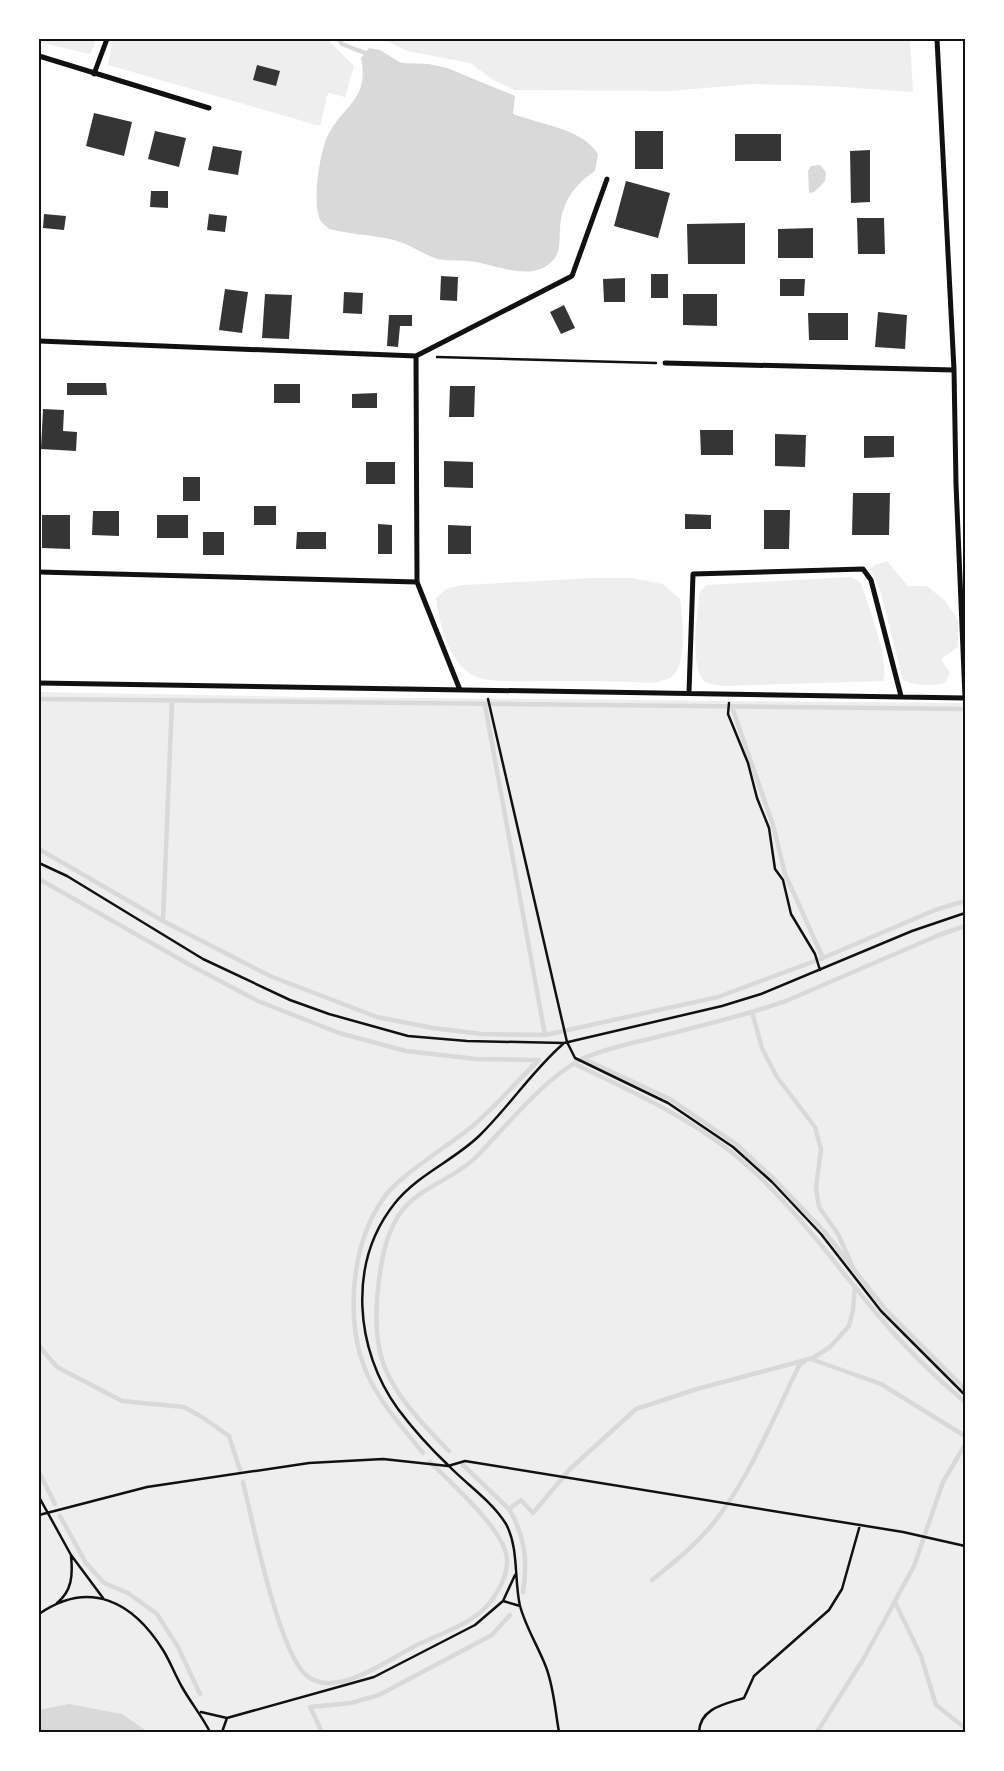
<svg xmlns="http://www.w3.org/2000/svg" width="1004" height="1771" font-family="'Work Sans',sans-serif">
  <rect width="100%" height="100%" fill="#fff"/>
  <path fill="#eee" d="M 39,39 L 97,39 L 90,54 L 39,42 Z
    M 113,39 L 327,39 L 354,66 L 345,97 L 328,93 L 320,126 L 108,65 Z
    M 383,39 L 910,39 L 913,92 L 828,86 L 753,84 L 670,91 L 515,90 L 493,80 L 470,63 L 407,51 Z
    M 887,561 L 908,586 L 927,586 L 945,601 L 958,619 L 958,647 L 941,659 L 950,673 L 945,683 C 930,686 917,686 903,680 L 880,590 L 870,569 L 874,565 Z
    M 851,577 L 861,583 C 868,605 890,661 883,681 L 726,686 C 720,685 711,685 706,682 C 688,672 698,609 700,591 L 707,585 Z
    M 593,578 L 632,578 L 663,584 L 680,599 C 682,618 689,666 670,678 C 666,680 659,681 655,683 C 620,681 586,681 552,681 C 531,681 499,683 479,678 C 450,669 439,623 436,598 L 446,589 L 462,585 Z
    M 39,692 L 303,697 L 965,703 L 965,1732 L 39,1732 Z"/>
  <path fill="#d9d9d9" d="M 369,48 L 380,50 L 401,63 L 429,64 L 447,68 L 515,96 L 513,114 C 542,125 581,128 598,154 L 595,171 C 574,185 561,203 560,230 C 559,240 561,250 554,259 C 535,283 499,266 476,262 C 463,259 450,262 438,259 C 425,255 415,248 403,243 C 382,235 352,235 329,229 C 327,226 322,224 321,221 C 311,206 320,150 328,135 C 344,104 370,99 361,58 Z
    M 820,165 L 826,172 L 825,181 L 814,192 L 809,193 L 808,171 L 811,166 Z
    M 69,1704 L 122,1714 L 148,1732 L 39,1732 L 39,1710 Z"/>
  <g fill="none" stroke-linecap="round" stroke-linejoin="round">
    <path stroke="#d9d9d9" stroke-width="4.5" d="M 339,39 L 342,44 L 365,53
      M 39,699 L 965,709
      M 732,707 L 773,825 L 785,874 L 823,958 L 935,910 L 965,901
      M 39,849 L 163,921 L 172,701
      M 39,879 L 190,965 L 258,1001 L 339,1033 L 406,1051 L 476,1059 L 539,1060 C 517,1081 497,1105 474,1125 C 450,1145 399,1175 383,1199 C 349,1248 344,1330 371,1382 C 384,1407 405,1430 423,1453
      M 163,921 L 270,976 L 377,1017 L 433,1028 L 482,1034 L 545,1035 L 485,705
      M 752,1012 L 786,1001 L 939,935 L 965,926
      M 545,1035 L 718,997 L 823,958
      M 584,1059 L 670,1099 L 736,1144 L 774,1179 L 824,1231 L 884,1308 L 965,1389
      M 575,1064 C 628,1090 683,1114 730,1151 C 788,1197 830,1258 877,1314 C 903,1345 934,1376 965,1402
      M 39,1346 L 57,1367 L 122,1401 L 184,1407 L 202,1417 L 229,1436 L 240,1470
      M 811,1359 L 881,1384 L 965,1436
      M 449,1451 C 424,1426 390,1391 381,1356 C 374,1330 376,1300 380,1273 C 383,1250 389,1225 405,1207 C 424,1186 455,1178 476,1157 C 506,1127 546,1076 584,1058 C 607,1048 632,1043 657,1037 C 689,1029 720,1021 752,1012 L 762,1048 L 777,1077 L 815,1127 L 821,1149 L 816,1188 L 819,1207 L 838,1234 L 854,1270
      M 463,1465 L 509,1509 L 521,1500 L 533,1513 L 570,1469 L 636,1409 L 697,1389 L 813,1358 L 830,1347 L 849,1326 L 853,1310 L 855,1286
      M 39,1472 L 55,1504
      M 243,1482 C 253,1523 278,1650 306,1675 C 335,1701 390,1658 417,1645 C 439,1634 469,1625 486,1607 C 497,1595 508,1576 507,1559 C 505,1530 451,1483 430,1462
      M 509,1509 C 525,1536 528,1561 523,1592
      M 60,1516 L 86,1563 L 104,1583 L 128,1593 L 157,1614 L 178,1647 L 200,1694
      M 652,1580 C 677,1560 703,1539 721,1513 C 754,1468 775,1414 800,1364 L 804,1362
      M 895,1602 L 921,1656 L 936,1705 L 965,1728
      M 322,1732 L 310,1707 L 351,1703 L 379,1695 L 492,1635 L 510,1615
      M 817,1732 L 864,1658 L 914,1566 L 943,1482 L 965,1445"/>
  </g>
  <path fill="#353535" d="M 257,65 L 280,71 L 276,86 L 253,80 Z
    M 94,113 L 132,122 L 124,156 L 86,146 Z
    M 155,131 L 186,138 L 179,167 L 148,159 Z
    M 635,131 L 663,131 L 663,169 L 635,169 Z
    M 735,134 L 781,134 L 781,161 L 735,161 Z
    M 213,146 L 242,151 L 238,175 L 208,170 Z
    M 870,150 L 870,202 L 851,203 L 850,151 Z
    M 626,181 L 670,193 L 658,238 L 614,226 Z
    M 151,191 L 168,191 L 168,208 L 150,207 Z
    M 44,214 L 66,216 L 64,230 L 43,228 Z
    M 209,214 L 227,216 L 225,232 L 207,230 Z
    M 857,218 L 884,218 L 885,254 L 858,254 Z
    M 745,223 L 745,264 L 688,264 L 687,224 Z
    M 813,228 L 813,258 L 778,258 L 778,229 Z
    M 651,274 L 668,274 L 668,298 L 651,298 Z
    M 441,276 L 458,277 L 457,301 L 440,300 Z
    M 625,278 L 625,302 L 604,302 L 603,279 Z
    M 780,279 L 805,279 L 804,296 L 780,296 Z
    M 225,289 L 248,292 L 242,333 L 219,330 Z
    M 344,292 L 363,293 L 362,314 L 343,313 Z
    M 265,294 L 292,295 L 289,339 L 262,338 Z
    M 683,294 L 717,294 L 717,326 L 683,325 Z
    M 564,305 L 575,328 L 561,334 L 550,312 Z
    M 878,312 L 907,315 L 905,349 L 875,347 Z
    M 808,313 L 848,313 L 848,340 L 809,340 Z
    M 389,315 L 412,315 L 412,326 L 400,326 L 398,347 L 387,346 Z
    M 67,383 L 106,383 L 107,395 L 67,395 Z
    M 274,384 L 300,384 L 300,403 L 274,403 Z
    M 450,386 L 475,386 L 474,417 L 449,417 Z
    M 377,393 L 377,408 L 352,408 L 352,394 Z
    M 43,409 L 64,410 L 63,431 L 77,432 L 76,451 L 41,449 Z
    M 700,430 L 733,430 L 733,455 L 701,455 Z
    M 775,434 L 806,435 L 805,467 L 775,466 Z
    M 864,436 L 894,436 L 894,457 L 864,458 Z
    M 444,461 L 473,462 L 473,488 L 444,487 Z
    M 366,462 L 395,462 L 395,484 L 366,484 Z
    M 183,477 L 200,477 L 200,501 L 183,501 Z
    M 853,493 L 890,493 L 889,535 L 852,535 Z
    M 254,506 L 276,506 L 276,525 L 254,525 Z
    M 764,510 L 790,510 L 789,549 L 764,549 Z
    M 93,511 L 119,511 L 119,536 L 92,535 Z
    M 685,514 L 711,515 L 711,529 L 685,529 Z
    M 42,515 L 70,515 L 70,549 L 42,548 Z
    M 157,515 L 188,515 L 188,538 L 157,538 Z
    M 378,524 L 392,525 L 392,554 L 378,554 Z
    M 448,525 L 471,526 L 471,554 L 448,554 Z
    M 203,532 L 224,532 L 224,555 L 203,555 Z
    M 297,532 L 326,532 L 326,549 L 296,549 Z"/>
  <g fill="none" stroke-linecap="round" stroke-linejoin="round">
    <path stroke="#111" stroke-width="2.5" d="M 437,357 L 656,363
      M 488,699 L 567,1042 L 575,1058 L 668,1103 L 733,1147 L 772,1182 L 821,1234 L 881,1311 L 965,1395
      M 729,703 L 728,714 L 748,763 L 757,798 L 769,828 L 775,869 L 783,880 L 791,914 L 815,954 L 820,970
      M 39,863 L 67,876 L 203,959 L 290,1000 L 329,1014 L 408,1036 L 467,1041 L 564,1043 L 722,1006 L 761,994 L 912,931 L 965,913
      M 39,1497 L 71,1555 L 103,1598
      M 39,1515 L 147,1487 L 309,1463 L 383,1459 L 448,1466 L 465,1461 L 903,1532 L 965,1546
      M 503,1601 L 520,1606
      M 57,1603 C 72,1591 73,1575 71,1556
      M 39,1614 C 90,1579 133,1602 163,1650 C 170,1661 175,1675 182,1687 C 191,1703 202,1716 210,1732
      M 201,1712 L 227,1718 L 374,1677 L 475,1625 L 503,1601 L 515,1575
      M 222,1732 L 227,1718
      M 559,1732 C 555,1710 554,1688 546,1667 C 538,1646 526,1628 520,1606 C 514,1580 519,1548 506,1524 C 492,1501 466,1484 448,1465 C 430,1448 413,1429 398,1409 C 355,1350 347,1263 395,1203 C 417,1175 453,1161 479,1136 C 509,1107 532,1071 563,1044
      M 699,1732 C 700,1708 725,1704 744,1698 L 754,1676 L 829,1610 L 842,1589 L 860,1525"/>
    <path stroke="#111" stroke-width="5" d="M 937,39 L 954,370 L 956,484 L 965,697
      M 39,56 L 209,108
      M 94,74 L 107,39
      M 39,341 L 416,356 L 572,276 L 607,179
      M 416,356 L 417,582 L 460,690
      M 665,363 L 954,370
      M 39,572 L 417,582
      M 39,683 L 965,698
      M 689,692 L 693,574 L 863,569 L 871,580 L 901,696"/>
  </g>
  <rect width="1004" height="1771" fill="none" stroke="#ffffff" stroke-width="80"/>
  <rect x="40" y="40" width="924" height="1691" fill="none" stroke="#111" stroke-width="2"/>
</svg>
